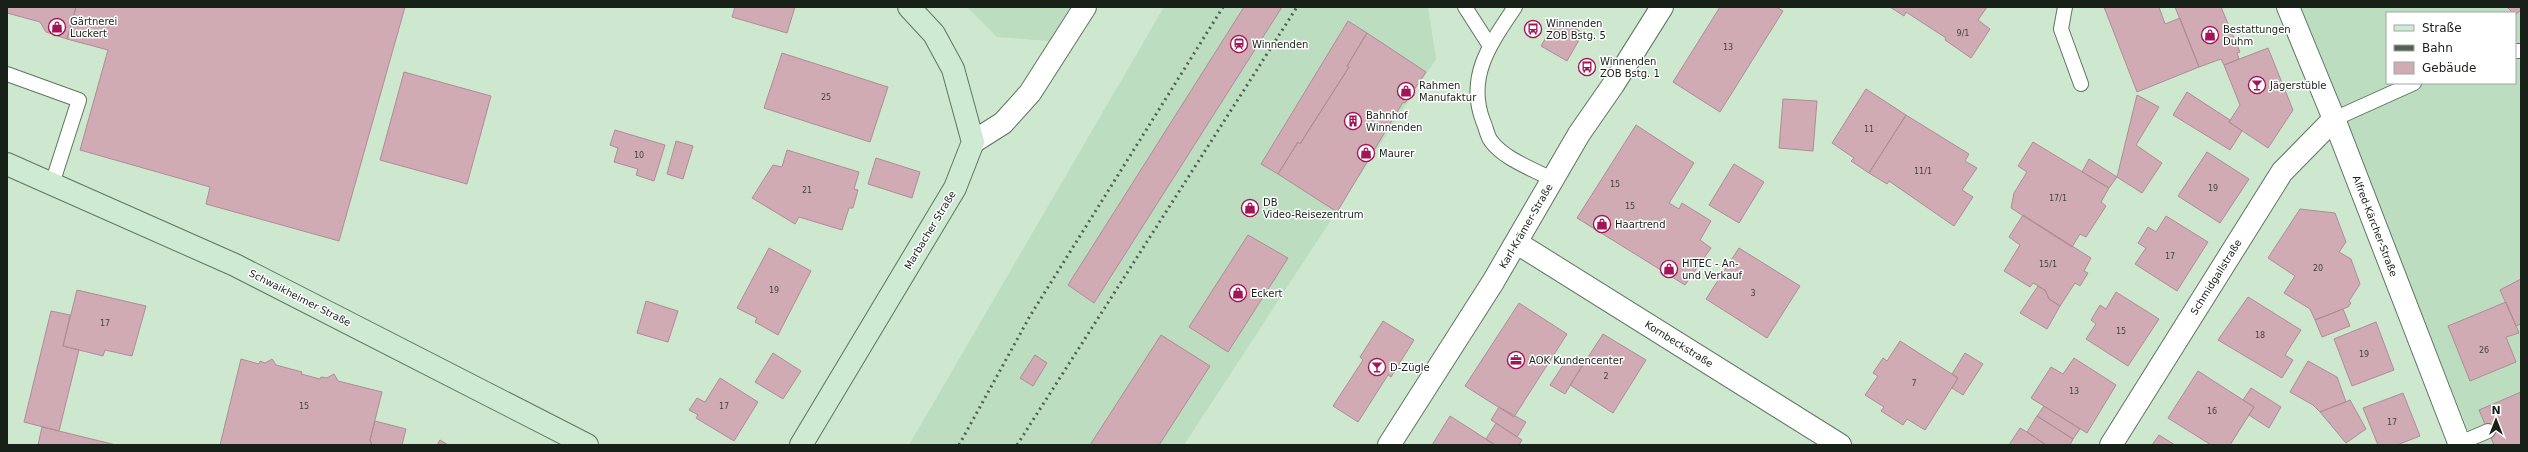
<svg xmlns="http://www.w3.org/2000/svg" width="2528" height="452" font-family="'DejaVu Sans',sans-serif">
  <rect width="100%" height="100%" fill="#cde8cf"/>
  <path fill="#bcddbf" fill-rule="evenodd" d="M 967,7 L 1070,7 L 1049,41 L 997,37 Z
    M 1164,7 L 1428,7 L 1436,59 L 1184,445 L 909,445 Z
    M 2298,7 L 2521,7 L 2521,445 L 2474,445 ZM 2387,13 L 2515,13 L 2515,83 L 2387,83 Z"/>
  <path fill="#d0abb4" stroke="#b08c95" d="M 7,7 L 76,7 L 67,39 L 46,32 L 40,22 L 7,13 Z
    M 76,7 L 405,7 L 339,241 L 206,204 L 210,187 L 80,150 L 108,50 L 67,39 Z
    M 735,7 L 795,7 L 787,33 L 732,17 Z
    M 1244,7 L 1282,7 L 1094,303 L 1068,285 Z
    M 1720,7 L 1776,7 L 1783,11 L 1720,112 L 1673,82 Z
    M 1890,7 L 1987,7 L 1978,20 L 1990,29 L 1971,58 L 1945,40 L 1946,38 L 1906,12 L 1904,16 Z
    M 2104,7 L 2159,7 L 2165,24 L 2180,18 L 2199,67 L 2137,92 Z
    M 2175,7 L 2221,7 L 2240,52 L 2237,53 L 2239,59 L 2224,65 L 2221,59 L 2199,67 Z
    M 2507,7 L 2521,7 L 2521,10 L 2515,15 Z
    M 1557,18 L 1583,33 L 1567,61 L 1541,46 Z
    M 1348,21 L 1367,33 L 1347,66 L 1349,67 L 1300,144 L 1298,142 L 1278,174 L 1261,164 Z
    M 1367,33 L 1426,72 L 1405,103 L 1403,102 L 1337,212 L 1278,174 L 1298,142 L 1300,144 L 1349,67 L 1347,66 Z
    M 2268,48 L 2293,110 L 2268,148 L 2229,122 L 2240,105 L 2224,65 Z
    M 782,53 L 888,87 L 870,142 L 764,108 Z
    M 404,72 L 491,96 L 467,184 L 380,160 Z
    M 1866,89 L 1906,115 L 1869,173 L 1851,161 L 1854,158 L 1832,143 Z
    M 2187,92 L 2230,120 L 2229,122 L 2242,131 L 2230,150 L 2173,115 Z
    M 2137,95 L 2159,107 L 2136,145 L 2162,163 L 2142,193 L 2117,177 Z
    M 1783,99 L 1817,101 L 1813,151 L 1779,148 Z
    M 1906,115 L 1969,154 L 1965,161 L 1977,168 L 1962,190 L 1973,197 L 1954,226 L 1889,181 L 1887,184 L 1869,173 Z
    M 1636,125 L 1694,163 L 1669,203 L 1679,209 L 1682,203 L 1711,221 L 1700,240 L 1711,248 L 1685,285 L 1577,218 Z
    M 615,130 L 665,145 L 654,181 L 636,175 L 638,169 L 614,162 L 618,148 L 610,145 Z
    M 676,141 L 693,146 L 683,179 L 667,174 Z
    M 2033,142 L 2109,188 L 2101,202 L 2106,206 L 2086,237 L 2080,234 L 2072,247 L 2011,208 L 2014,193 L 2027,172 L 2018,166 Z
    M 787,150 L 859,172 L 854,189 L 858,190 L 853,208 L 849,208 L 842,230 L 799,217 L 795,224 L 752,198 L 773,165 L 782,167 Z
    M 2207,152 L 2249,179 L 2220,223 L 2178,196 Z
    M 876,158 L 920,172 L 912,198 L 868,184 Z
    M 2089,159 L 2117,177 L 2109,188 L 2082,172 Z
    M 1734,164 L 1764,182 L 1739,223 L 1709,205 Z
    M 2300,209 L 2335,213 L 2346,242 L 2339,252 L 2351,259 L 2360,284 L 2349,301 L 2351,303 L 2348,307 L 2315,320 L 2310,309 L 2284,293 L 2295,276 L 2268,258 Z
    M 2023,215 L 2091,258 L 2084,271 L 2088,273 L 2080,286 L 2075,283 L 2060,306 L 2049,299 L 2045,290 L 2033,283 L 2030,287 L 2004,271 L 2020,245 L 2009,237 Z
    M 2166,216 L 2208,242 L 2177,291 L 2135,264 L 2146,248 L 2138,243 L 2148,227 L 2156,232 Z
    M 1248,235 L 1288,258 L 1228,352 L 1189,327 Z
    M 769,248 L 811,271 L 778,335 L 755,322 L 757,318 L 737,308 Z
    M 1739,248 L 1800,286 L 1767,338 L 1706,299 Z
    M 2521,279 L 2521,324 L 2516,326 L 2500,290 Z
    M 2038,286 L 2045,290 L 2049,299 L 2060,306 L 2047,329 L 2020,313 Z
    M 77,290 L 146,306 L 132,356 L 105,350 L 103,356 L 63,346 Z
    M 2116,292 L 2159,319 L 2128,366 L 2086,339 L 2096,324 L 2091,320 L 2100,305 L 2106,309 Z
    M 2248,297 L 2301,330 L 2285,355 L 2293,360 L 2282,378 L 2218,340 Z
    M 646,301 L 678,311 L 668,342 L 637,333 Z
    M 2506,302 L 2519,333 L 2506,337 L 2516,362 L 2470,381 L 2448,326 Z
    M 1519,303 L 1567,334 L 1514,417 L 1465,386 Z
    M 2343,309 L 2350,326 L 2322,337 L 2315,320 Z
    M 51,311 L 70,315 L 63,346 L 79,350 L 59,431 L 24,422 Z
    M 1383,321 L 1414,340 L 1391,377 L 1388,375 L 1358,422 L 1333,406 L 1363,360 L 1360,357 Z
    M 2376,322 L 2394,370 L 2352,386 L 2334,339 Z
    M 1603,334 L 1646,360 L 1613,413 L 1570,385 Z
    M 1161,335 L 1210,366 L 1159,445 L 1090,445 Z
    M 1900,341 L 1958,378 L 1925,430 L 1907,419 L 1903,425 L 1881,411 L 1884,407 L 1865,395 L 1878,376 L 1873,373 L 1883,358 L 1887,361 Z
    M 773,353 L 801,371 L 783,399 L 755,382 Z
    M 1965,353 L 1983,364 L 1963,395 L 1952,388 L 1958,378 L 1952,374 Z
    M 1035,355 L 1047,363 L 1033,386 L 1020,378 Z
    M 1568,358 L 1582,366 L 1565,394 L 1550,385 Z
    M 2074,358 L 2116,385 L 2087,433 L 2031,398 L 2051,367 L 2063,374 Z
    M 241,359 L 259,364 L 260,361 L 265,363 L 272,359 L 276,365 L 302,372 L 301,374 L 320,379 L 321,377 L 327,378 L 334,374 L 338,381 L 382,392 L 370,440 L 372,445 L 220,445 Z
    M 2308,361 L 2337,377 L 2346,402 L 2320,412 L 2313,405 L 2290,392 Z
    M 2198,371 L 2254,407 L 2230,445 L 2211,445 L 2168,418 Z
    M 720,378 L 758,402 L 734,441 L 696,418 L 698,415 L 689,410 L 697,398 L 705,402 Z
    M 2251,388 L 2281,407 L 2269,428 L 2249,415 L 2254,407 L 2243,400 Z
    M 2521,392 L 2521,445 L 2494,445 L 2479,410 Z
    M 2403,393 L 2420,436 L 2397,445 L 2378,445 L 2363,408 Z
    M 2350,400 L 2366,429 L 2346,443 L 2320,412 Z
    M 2044,406 L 2080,429 L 2073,439 L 2037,416 Z
    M 1499,407 L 1526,422 L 1517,437 L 1491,420 Z
    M 1450,416 L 1486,439 L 1495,445 L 1432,445 Z
    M 2037,416 L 2073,439 L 2070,445 L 2046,445 L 2027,432 Z
    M 375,421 L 406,429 L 402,445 L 372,445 L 370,440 Z
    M 1496,423 L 1522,440 L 1519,445 L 1495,445 L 1486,439 Z
    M 42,427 L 59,431 L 116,445 L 38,445 Z
    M 2020,428 L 2027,432 L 2046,445 L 2009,445 Z
    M 2159,435 L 2175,445 L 2152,445 Z
    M 440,440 L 448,445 L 437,445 Z"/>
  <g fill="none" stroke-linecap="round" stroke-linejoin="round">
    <g stroke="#5d7660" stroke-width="16">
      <path id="lane" d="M 1465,7 L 1490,46
        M 1515,7 C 1491,43 1466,76 1483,121 C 1486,127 1487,136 1491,141 C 1505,160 1534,169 1553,180
        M 2065,7 L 2061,29 L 2081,84
        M 2515,51 L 2521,51
        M 7,74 L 79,100 L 52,184
        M 2334,119 L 2414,83
        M 2460,443 L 2488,431"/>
    </g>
    <g stroke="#5d7660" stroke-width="24">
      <path id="street" d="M 2288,7 L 2334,119 L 2460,445
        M 973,142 L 1003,123 L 1030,93 L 1085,7
        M 1517,243 L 1840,445
        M 1389,445 L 1493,282 L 1579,134 L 1613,85 L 1662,7
        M 2111,445 L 2282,172 L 2334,119"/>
    </g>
    <g stroke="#5d7660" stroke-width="24">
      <path id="secondary" d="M 7,164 L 235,265 L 587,445
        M 801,445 L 955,188 L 973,142 L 953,69 L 934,34 L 909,7"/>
    </g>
    <use href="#lane" stroke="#fff" stroke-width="14"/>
    <use href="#street" stroke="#fff" stroke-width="22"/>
    <use href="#secondary" stroke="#ceead3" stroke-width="22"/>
    <path stroke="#526153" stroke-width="3" stroke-dasharray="2 4" stroke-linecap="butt" d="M 959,445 L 1030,316 L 1223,7
      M 1017,445 L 1297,7"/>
  </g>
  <defs>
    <g id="shop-ring" transform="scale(0.9)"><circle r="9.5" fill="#fff" stroke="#a51454" stroke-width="1.5"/><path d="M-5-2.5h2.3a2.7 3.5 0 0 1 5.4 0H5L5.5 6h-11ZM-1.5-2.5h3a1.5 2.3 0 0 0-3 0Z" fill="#a51454"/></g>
    <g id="bus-ring" transform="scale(0.9)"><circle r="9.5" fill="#fff" stroke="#a51454" stroke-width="1.5"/><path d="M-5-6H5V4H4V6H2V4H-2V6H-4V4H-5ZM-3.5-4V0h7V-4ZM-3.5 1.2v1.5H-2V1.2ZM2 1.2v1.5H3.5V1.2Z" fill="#a51454"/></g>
    <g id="station-ring" transform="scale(0.9)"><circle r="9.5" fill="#fff" stroke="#a51454" stroke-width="1.5"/><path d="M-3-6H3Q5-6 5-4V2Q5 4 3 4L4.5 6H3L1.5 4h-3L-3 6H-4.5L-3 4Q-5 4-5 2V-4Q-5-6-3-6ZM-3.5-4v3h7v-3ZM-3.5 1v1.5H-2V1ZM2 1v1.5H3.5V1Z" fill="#a51454"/></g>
    <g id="bar-ring" transform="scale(0.9)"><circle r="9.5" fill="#fff" stroke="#a51454" stroke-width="1.5"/><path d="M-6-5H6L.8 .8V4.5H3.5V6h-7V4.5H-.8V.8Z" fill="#a51454"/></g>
    <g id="building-ring" transform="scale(0.9)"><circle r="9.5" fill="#fff" stroke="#a51454" stroke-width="1.5"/><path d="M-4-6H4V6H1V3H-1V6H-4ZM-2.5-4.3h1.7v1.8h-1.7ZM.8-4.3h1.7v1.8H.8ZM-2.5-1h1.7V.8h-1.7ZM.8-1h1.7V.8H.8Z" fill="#a51454"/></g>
    <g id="office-ring" transform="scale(0.9)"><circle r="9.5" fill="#fff" stroke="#a51454" stroke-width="1.5"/><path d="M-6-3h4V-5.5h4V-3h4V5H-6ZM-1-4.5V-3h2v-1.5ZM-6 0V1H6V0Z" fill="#a51454"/></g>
  </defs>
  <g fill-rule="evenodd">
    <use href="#shop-ring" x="57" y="27"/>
    <use href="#bus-ring" x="1533" y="29"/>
    <use href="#shop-ring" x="2210" y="35"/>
    <use href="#station-ring" x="1239" y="44"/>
    <use href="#bus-ring" x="1587" y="67"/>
    <use href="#bar-ring" x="2257" y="85"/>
    <use href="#shop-ring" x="1406" y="91"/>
    <use href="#building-ring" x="1353" y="121"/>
    <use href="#shop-ring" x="1366" y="153"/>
    <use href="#shop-ring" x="1250" y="208"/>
    <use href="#shop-ring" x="1602" y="224"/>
    <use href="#shop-ring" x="1669" y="269"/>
    <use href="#shop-ring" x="1238" y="293"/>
    <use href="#office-ring" x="1516" y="360"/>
    <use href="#bar-ring" x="1377" y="367"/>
  </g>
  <g text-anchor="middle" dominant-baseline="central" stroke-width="3" stroke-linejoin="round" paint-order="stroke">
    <g font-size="8" fill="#45443f">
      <text x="1963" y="33">9/1</text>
      <text x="1728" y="47">13</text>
      <text x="826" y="97">25</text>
      <text x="1869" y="129">11</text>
      <text x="639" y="155">10</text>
      <text x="1923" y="171">11/1</text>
      <text x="1615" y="184">15</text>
      <text x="2213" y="188">19</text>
      <text x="807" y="190">21</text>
      <text x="2058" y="198">17/1</text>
      <text x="1630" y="206">15</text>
      <text x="2170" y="256">17</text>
      <text x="2048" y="264">15/1</text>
      <text x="2318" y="268">20</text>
      <text x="774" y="290">19</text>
      <text x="1753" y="293">3</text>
      <text x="105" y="323">17</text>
      <text x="2121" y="331">15</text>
      <text x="2260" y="335">18</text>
      <text x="2484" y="350">26</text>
      <text x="2364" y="354">19</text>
      <text x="1606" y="376">2</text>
      <text x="1914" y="383">7</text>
      <text x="2074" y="391">13</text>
      <text x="304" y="406">15</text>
      <text x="724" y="406">17</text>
      <text x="2212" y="411">16</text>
      <text x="2392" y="422">17</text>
    </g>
    <g font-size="10" fill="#172118" stroke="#fff" text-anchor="start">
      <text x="70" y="21">Gärtnerei<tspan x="70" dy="12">Luckert</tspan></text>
      <text x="1546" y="23">Winnenden<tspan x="1546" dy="12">ZOB Bstg. 5</tspan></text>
      <text x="2223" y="29">Bestattungen<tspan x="2223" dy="12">Duhm</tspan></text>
      <text x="1252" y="44">Winnenden</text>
      <text x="1600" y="61">Winnenden<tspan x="1600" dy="12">ZOB Bstg. 1</tspan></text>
      <text x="1419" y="85">Rahmen<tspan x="1419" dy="12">Manufaktur</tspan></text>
      <text x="2270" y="85">Jägerstüble</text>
      <text x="1366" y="115">Bahnhof<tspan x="1366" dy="12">Winnenden</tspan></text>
      <text x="1379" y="153">Maurer</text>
      <text x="1263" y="202">DB<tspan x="1263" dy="12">Video-Reisezentrum</tspan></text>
      <text x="1615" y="224">Haartrend</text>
      <text x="1682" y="263">HITEC - An-<tspan x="1682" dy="12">und Verkauf</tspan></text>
      <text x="1251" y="293">Eckert</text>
      <text x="1529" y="360">AOK Kundencenter</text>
      <text x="1390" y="367">D-Zügle</text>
    </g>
    <g font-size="10" fill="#172118" stroke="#fff">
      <text transform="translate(1526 226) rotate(-60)">Karl-Krämer-Straße</text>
      <text transform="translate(2375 226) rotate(69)">Alfred-Kärcher-Straße</text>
      <text transform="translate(930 230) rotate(-59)">Marbacher Straße</text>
      <text transform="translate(2216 277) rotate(-58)">Schmidgallstraße</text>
      <text transform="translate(300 298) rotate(27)">Schwaikheimer Straße</text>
      <text transform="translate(1679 344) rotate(32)">Kornbeckstraße</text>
    </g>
  </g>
  <rect width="2528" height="452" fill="none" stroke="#172118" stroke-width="16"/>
  <rect x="2386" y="12" width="130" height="72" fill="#ffffff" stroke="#a2a6a3"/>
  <rect x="2394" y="25" width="20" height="6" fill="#ceead3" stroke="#a2a6a3"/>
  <text x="2422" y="32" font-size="12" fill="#172118">Straße</text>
  <rect x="2394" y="45" width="20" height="6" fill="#526153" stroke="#a2a6a3"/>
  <text x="2422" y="52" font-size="12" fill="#172118">Bahn</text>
  <rect x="2394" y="62" width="20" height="12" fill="#d0abb4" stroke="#a2a6a3"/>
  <text x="2422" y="72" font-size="12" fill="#172118">Gebäude</text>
  <g transform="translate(2496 420)" stroke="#ffffff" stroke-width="3" paint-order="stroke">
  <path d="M0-3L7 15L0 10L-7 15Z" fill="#172118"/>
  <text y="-6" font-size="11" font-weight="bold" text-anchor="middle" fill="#172118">N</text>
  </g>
</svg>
